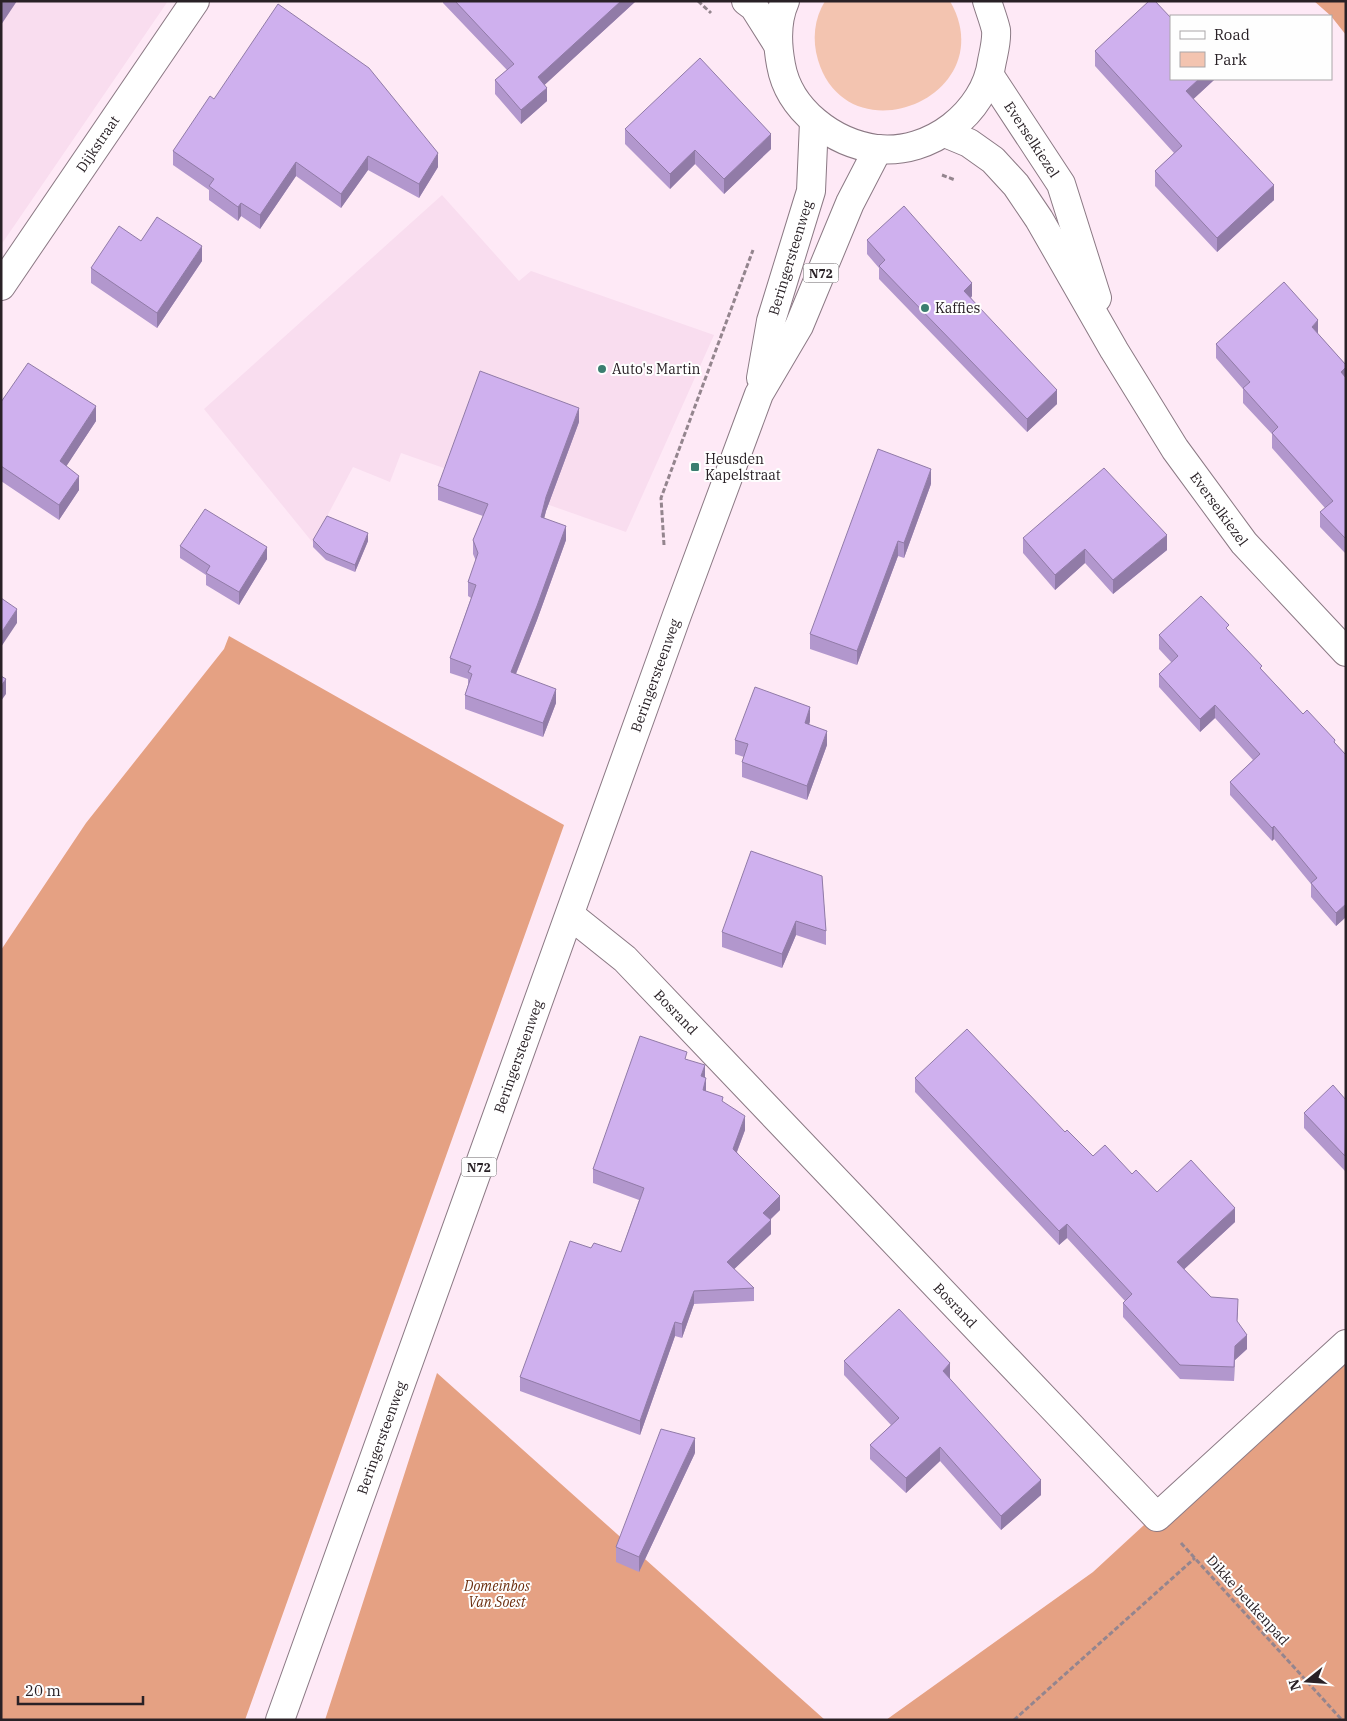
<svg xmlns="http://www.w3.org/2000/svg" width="1347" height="1721" font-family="'IBM Plex Serif',serif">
  <rect width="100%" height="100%" fill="#fee9f6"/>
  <path fill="#f9ddef" d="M 1,1 L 168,1 L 1,245 Z
    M 442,195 L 519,281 L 531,271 L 714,335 L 626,532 L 401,453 L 390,482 L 353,467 L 313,543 L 204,409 Z"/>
  <path fill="#f3c4b0" d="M 825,1 L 950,1 C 1004,96 848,160 818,60 C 812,40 814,19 825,1 Z"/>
  <path fill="#e5a183" d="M 1314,1 L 1346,1 L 1346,35 L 1331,16 Z
    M 229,636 L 564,825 L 245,1720 L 1,1720 L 1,950 L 86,823 L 224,649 Z
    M 1346,1339 L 1346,1720 L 886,1720 L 1093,1572 Z
    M 437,1373 L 825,1720 L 325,1720 Z"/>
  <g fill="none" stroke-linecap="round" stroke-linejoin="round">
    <g stroke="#8b7984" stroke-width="30">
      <g id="street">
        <path d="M 746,1 L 754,7 L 778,45"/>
        <path id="s1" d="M 1,286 L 195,1"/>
        <path id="s2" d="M 570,915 L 625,959 L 1157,1517 L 1346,1344"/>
      </g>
    </g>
    <g stroke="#8b7984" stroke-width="30">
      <g id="secondary">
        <path id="s3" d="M 990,76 L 1061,184 L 1097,298"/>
        <path id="s4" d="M 945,133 L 969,143 L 993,160 L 1016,185 L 1039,219 L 1114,350 L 1175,449 L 1244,543 L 1346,652"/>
      </g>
    </g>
    <g stroke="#8b7984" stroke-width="30">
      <g id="primary">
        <path d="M 785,1 C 776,21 777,44 781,65 C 789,110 833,143 877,149 C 930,155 985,113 992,61 C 994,51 997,40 996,30 C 994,21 990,11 987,1"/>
        <path id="s5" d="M 761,378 L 771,321 L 811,191 L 814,122"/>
        <path id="s6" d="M 280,1720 L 677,615 L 759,394 L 799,326 L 850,203 L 878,149"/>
      </g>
    </g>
    <path stroke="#94858e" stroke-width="3" stroke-dasharray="5 2.5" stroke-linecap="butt" d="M 698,1 L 711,13
      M 942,175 L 955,180
      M 664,545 L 661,498 L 753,250
      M 1181,1543 L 1342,1720
      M 1014,1720 L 1195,1558"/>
    <use href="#street" stroke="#fff" stroke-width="28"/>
    <use href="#secondary" stroke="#fff" stroke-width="28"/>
    <use href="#primary" stroke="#fff" stroke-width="28"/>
  </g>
  <path fill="#b297cd" d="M 443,1 L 636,1 L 544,85 L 547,101 L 521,124 L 495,94 L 495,80 L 507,70 L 443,3 Z
    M 1095,51 L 1214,79 L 1214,80 L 1193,99 L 1274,200 L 1217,252 L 1155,186 L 1155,171 L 1174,153 L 1095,66 Z
    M 214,99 L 438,167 L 419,198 L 368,170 L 341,208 L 296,176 L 260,229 L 241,216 L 238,221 L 209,200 L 209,190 L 173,165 L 173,151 Z
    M 625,129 L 771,149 L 724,194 L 695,164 L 670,189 L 625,144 Z
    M 867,240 L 972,296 L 971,298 L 1057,404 L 1027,432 L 879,279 L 879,268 L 867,254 Z
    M 141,241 L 202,261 L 157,328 L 91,283 L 91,268 Z
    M 1318,334 L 1346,365 L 1346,554 L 1320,527 L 1320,512 L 1325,508 L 1272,448 L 1272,434 L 1243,403 L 1243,389 L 1216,358 L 1216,344 Z
    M 1,402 L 96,421 L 66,466 L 79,490 L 59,520 L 1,481 Z
    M 579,422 L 546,511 L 544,518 L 566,540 L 537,620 L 516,674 L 556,703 L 543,737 L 465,709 L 465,695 L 468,685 L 468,679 L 450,673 L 450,658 L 471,598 L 468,596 L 468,582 L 476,561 L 473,554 L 473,540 L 483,516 L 438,500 L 438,486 Z
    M 931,484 L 904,558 L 898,556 L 857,665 L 810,649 L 810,634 Z
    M 1023,538 L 1167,550 L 1113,594 L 1085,563 L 1055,590 L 1023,553 Z
    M 313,540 L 368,541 L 355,572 L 326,560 L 313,547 Z
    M 180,546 L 267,559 L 239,605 L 206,585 L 206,575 L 180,558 Z
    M 1229,631 L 1262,670 L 1303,714 L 1335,743 L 1346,755 L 1346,917 L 1336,926 L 1311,897 L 1311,884 L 1274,839 L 1272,841 L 1230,795 L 1230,782 L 1253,760 L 1215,718 L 1200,732 L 1159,687 L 1159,674 L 1172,663 L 1159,649 L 1159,635 Z
    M 810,721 L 809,725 L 827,745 L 807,800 L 742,777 L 742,762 L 744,757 L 735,754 L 735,740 Z
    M 822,876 L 826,931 L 826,945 L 796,935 L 782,968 L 722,947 L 722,932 Z
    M 687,1059 L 705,1077 L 706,1091 L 723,1102 L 745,1130 L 737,1152 L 780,1210 L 771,1219 L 771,1234 L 734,1269 L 754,1288 L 754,1301 L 694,1304 L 682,1338 L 675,1336 L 640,1435 L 520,1391 L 520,1377 L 591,1248 L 621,1252 L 639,1200 L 593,1183 L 593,1169 Z
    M 915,1078 L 1065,1132 L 1093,1156 L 1132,1174 L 1157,1192 L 1235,1222 L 1184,1269 L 1211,1297 L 1238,1313 L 1237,1322 L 1247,1349 L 1235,1360 L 1234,1381 L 1180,1379 L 1123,1317 L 1123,1303 L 1125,1301 L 1067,1238 L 1059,1245 L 915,1092 Z
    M 1346,1100 L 1345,1171 L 1304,1128 L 1304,1113 Z
    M 844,1361 L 950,1378 L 950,1379 L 1041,1495 L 1001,1530 L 940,1461 L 906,1493 L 870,1459 L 870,1445 L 891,1425 L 844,1375 Z
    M 695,1453 L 639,1572 L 616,1562 L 616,1547 Z"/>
  <path fill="#917ba7" d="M 3,1 L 17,1 L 1,25 L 1,4 Z
    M 621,1 L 636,1 L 538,91 L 538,77 Z
    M 1199,79 L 1214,79 L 1214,80 L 1186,106 L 1186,91 Z
    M 547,88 L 547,101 L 521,124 L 521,110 Z
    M 771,134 L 771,149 L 724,194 L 724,179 Z
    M 695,150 L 695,164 L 670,189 L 670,174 Z
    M 438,153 L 438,167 L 419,198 L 419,184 Z
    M 368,156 L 368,170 L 341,208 L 341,194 Z
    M 296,162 L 296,176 L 260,229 L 260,215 Z
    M 1274,185 L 1274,200 L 1217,252 L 1217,238 Z
    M 241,203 L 241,216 L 238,221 L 238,207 Z
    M 202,246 L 202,261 L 157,328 L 157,313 Z
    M 972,283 L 972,296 L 964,304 L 964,291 Z
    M 1318,320 L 1318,334 L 1312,327 Z
    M 1346,367 L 1346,381 L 1341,372 Z
    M 1057,390 L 1057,404 L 1027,432 L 1027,419 Z
    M 96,406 L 96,421 L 60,476 L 60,461 Z
    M 579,408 L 579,422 L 546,511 L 541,531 L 541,517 L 546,497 Z
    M 931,469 L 931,484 L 904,558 L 904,543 Z
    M 79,476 L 79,490 L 59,520 L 59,505 Z
    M 566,526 L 566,540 L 537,620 L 511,686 L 511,672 Z
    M 368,533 L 368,541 L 355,572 L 355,565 Z
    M 1167,535 L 1167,550 L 1113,594 L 1113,580 Z
    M 898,541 L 898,556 L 857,665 L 857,651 Z
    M 267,547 L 267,559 L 239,605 L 239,592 Z
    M 1085,549 L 1085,563 L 1055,590 L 1055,575 Z
    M 17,609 L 17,623 L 1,647 L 1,633 Z
    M 6,679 L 6,694 L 1,701 L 1,686 Z
    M 556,689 L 556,703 L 543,737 L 543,723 Z
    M 1215,705 L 1215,718 L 1200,732 L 1200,719 Z
    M 810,707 L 810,721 L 805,737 L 805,723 Z
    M 827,731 L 827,745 L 807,800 L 807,786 Z
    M 1274,826 L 1274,839 L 1272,841 L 1272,828 Z
    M 1346,904 L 1346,917 L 1336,926 L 1336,913 Z
    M 796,921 L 796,935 L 782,968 L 782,954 Z
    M 705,1065 L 705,1079 L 701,1076 Z
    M 706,1078 L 706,1092 L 703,1090 Z
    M 745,1116 L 745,1130 L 733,1162 L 733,1149 Z
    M 1346,1155 L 1346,1170 L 1345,1171 L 1345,1156 Z
    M 780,1196 L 780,1210 L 763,1226 L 763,1213 Z
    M 1235,1208 L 1235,1222 L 1177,1276 L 1177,1262 Z
    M 771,1220 L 771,1234 L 727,1276 L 727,1262 Z
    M 1067,1224 L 1067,1238 L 1059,1245 L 1059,1231 Z
    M 694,1291 L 694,1304 L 682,1338 L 682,1324 Z
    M 675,1322 L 675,1336 L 640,1435 L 640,1421 Z
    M 1247,1335 L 1247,1349 L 1235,1360 L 1234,1381 L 1235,1346 Z
    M 950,1363 L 950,1378 L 943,1385 L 943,1371 Z
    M 695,1438 L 695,1453 L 639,1572 L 639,1557 Z
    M 940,1447 L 940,1461 L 906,1493 L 906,1478 Z
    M 1041,1480 L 1041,1495 L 1001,1530 L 1001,1516 Z"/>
  <path fill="#cfb0ee" stroke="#917ba7" d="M 455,1 L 621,1 L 538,77 L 547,88 L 521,110 L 495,80 L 514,64 Z
    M 1149,1 L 1155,1 L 1171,18 L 1171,79 L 1199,79 L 1186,91 L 1274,185 L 1217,238 L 1155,171 L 1182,146 L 1095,51 Z
    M 278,4 L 369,68 L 438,153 L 419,184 L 368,156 L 341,194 L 296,162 L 260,215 L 241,203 L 238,207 L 209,186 L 214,179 L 173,151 L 210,96 L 214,99 Z
    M 700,58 L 771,134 L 724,179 L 695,150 L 670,174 L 625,129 Z
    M 904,206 L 972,283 L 964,291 L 1057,390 L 1027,419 L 879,266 L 885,260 L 867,240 Z
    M 157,217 L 202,246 L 157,313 L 91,268 L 119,226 L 141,241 Z
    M 1284,282 L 1318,320 L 1312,327 L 1346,365 L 1346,367 L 1341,372 L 1346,378 L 1346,539 L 1320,512 L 1333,501 L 1272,433 L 1278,427 L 1243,388 L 1250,382 L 1216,344 Z
    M 28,363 L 96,406 L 60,461 L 79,476 L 59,505 L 1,466 L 1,402 Z
    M 480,371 L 579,408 L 546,497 L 541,517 L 566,526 L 537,606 L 511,672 L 556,689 L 543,723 L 465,695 L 472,674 L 468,672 L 471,666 L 450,658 L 476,585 L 468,582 L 478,553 L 473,540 L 488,504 L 438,486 Z
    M 878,449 L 931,469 L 904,543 L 898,541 L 857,651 L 810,634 Z
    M 1104,468 L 1167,535 L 1113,580 L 1085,549 L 1055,575 L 1023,538 Z
    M 205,509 L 267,547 L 239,592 L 206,573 L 210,566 L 180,546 Z
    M 327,516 L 368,533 L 355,565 L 326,553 L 313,540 Z
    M 1201,596 L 1229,625 L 1226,628 L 1262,666 L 1260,668 L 1303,714 L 1307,710 L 1335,740 L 1334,742 L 1346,755 L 1346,904 L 1336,913 L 1311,883 L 1317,878 L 1274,826 L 1272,828 L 1230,782 L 1260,754 L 1215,705 L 1200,719 L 1159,674 L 1178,656 L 1159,635 Z
    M 1,598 L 17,609 L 1,633 Z
    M 1,676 L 6,679 L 1,686 Z
    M 755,687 L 810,707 L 805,723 L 827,731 L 807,786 L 742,762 L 748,744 L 735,740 Z
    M 751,851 L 822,876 L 826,931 L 796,921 L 782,954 L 722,932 Z
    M 967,1029 L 1065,1132 L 1067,1130 L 1093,1156 L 1105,1145 L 1132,1174 L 1136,1170 L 1157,1192 L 1191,1160 L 1235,1208 L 1177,1262 L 1211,1297 L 1238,1299 L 1237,1321 L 1247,1335 L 1235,1346 L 1234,1367 L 1180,1365 L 1123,1303 L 1132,1294 L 1067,1224 L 1059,1231 L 915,1078 Z
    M 640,1036 L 687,1052 L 685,1059 L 705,1065 L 701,1076 L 706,1078 L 703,1090 L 723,1097 L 722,1101 L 745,1116 L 733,1149 L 780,1196 L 763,1213 L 771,1220 L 727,1262 L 754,1288 L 694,1291 L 682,1324 L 675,1322 L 640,1421 L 520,1377 L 570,1241 L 591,1248 L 594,1243 L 621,1252 L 644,1188 L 593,1169 Z
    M 1333,1085 L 1346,1100 L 1345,1156 L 1304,1113 Z
    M 899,1309 L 950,1363 L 943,1371 L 1041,1480 L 1001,1516 L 940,1447 L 906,1478 L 870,1445 L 899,1418 L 844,1361 Z
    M 661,1429 L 695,1438 L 639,1557 L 616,1547 Z"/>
  <g fill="#3b7e70" stroke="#fefefe" stroke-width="2">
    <circle cx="925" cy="308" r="5"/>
    <circle cx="602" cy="369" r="5"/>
    <rect x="690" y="462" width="10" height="10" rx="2.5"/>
  </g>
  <g text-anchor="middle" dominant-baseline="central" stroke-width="4" stroke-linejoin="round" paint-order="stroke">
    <g fill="#fefefe" stroke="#696367" stroke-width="1">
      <rect x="803.5" y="263.5" width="35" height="19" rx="4"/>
      <rect x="461.5" y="1157.5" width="35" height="19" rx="4"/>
    </g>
    <g font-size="12" font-weight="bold" fill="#292126">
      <text x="821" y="273">N72</text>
      <text x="479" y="1167">N72</text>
    </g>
    <g font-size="14" fill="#292126" stroke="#fefefe">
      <text stroke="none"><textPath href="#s3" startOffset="76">Everselkiezel</textPath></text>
      <text stroke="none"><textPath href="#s1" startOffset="172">Dijkstraat</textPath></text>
      <text stroke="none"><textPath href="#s5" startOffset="124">Beringersteenweg</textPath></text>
      <text stroke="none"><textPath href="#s4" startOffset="472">Everselkiezel</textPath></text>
      <text stroke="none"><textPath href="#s6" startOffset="1110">Beringersteenweg</textPath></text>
      <text stroke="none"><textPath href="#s2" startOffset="144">Bosrand</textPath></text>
      <text stroke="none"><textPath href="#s6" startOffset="705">Beringersteenweg</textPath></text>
      <text stroke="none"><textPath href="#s2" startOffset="549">Bosrand</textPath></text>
      <text stroke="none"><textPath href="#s6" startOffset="300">Beringersteenweg</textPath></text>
      <text transform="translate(1248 1600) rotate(48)">Dikke beukenpad</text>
    </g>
    <g font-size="14" fill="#292126" stroke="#fefefe" text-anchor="start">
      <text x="935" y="308">Kaffies</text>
      <text x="612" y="369">Auto's Martin</text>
      <text x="705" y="459">Heusden<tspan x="705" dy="16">Kapelstraat</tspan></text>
    </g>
    <g font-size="14" font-style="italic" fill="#6c2f0f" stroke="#fefefe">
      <text x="497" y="1586">Domeinbos<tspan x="497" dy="16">Van Soest</tspan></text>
    </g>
  </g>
  <rect width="1347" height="1721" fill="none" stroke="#292126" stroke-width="5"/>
  <rect x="1170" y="15" width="162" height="65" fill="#fefefe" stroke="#a9a6a8"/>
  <rect x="1180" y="31" width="25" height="8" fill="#ffffff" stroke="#a9a6a8"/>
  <text x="1214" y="40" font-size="15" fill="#292126">Road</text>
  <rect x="1180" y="52" width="25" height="15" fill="#f3c4b0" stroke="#a9a6a8"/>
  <text x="1214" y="65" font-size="15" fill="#292126">Park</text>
  <g transform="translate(1307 1681) rotate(253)" stroke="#fefefe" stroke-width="4" paint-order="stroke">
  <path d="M0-4L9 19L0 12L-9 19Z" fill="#292126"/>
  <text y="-8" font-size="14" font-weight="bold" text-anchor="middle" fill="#292126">N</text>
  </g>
  <path d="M18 1696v8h125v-8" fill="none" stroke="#292126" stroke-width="2.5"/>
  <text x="25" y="1696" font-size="15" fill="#292126" stroke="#fefefe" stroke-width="4" paint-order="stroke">20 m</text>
</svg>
